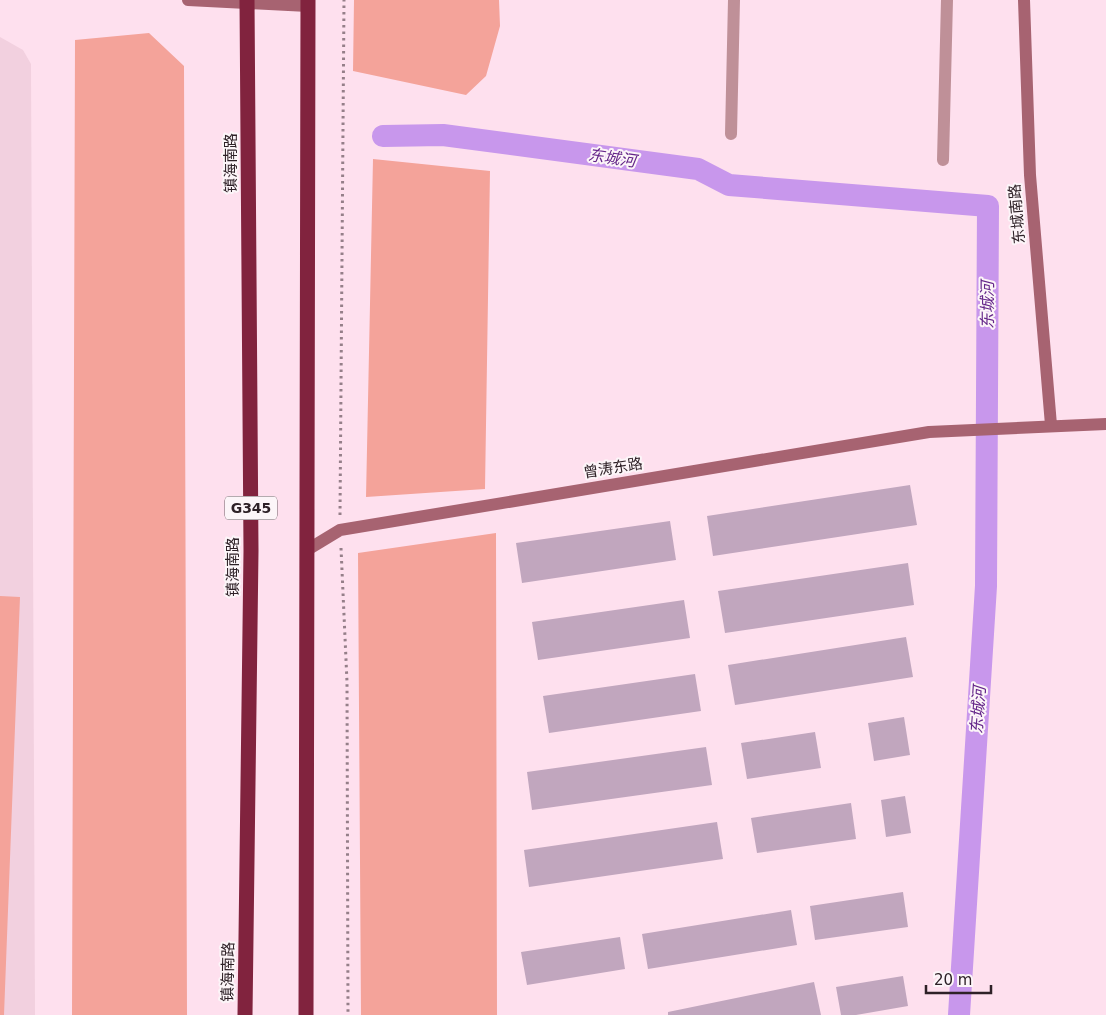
<svg xmlns="http://www.w3.org/2000/svg" width="1106" height="1015" font-family="'DejaVu Sans','Noto Sans SC',sans-serif">
  <rect width="100%" height="100%" fill="#fee0ee"/>
  <path fill="#f2d0df" d="M 0,37 L 23,50 L 31,64 L 35,1015 L 0,1015 Z"/>
  <path fill="#f4a39a" d="M 354,0 L 499,0 L 500,26 L 486,76 L 466,95 L 353,71 Z
    M 149,33 L 184,66 L 187,1015 L 72,1015 L 75,40 Z
    M 373,159 L 490,171 L 485,489 L 366,497 Z
    M 496,533 L 497,1015 L 361,1015 L 358,553 Z
    M 0,596 L 20,597 L 4,1015 L 0,1015 Z"/>
  <g fill="none" stroke-linecap="round" stroke-linejoin="round">
    <path stroke="#c897ec" stroke-width="22" d="M 383,136 L 443,135 L 698,169 L 729,185 L 988,206 L 986,586 L 959,1015"/>
  </g>
  <path fill="#c1a6be" d="M 910,485 L 917,525 L 713,556 L 707,516 Z
    M 670,521 L 676,560 L 522,583 L 516,543 Z
    M 908,563 L 914,605 L 725,633 L 718,591 Z
    M 684,600 L 690,638 L 538,660 L 532,622 Z
    M 906,637 L 913,677 L 735,705 L 728,665 Z
    M 695,674 L 701,711 L 549,733 L 543,696 Z
    M 904,717 L 910,755 L 874,761 L 868,723 Z
    M 815,732 L 821,768 L 747,779 L 741,743 Z
    M 706,747 L 712,785 L 532,810 L 527,772 Z
    M 905,796 L 911,833 L 886,837 L 881,800 Z
    M 851,803 L 856,839 L 757,853 L 751,818 Z
    M 717,822 L 723,859 L 529,887 L 524,850 Z
    M 903,892 L 908,927 L 815,940 L 810,906 Z
    M 791,910 L 797,945 L 648,969 L 642,934 Z
    M 620,937 L 625,969 L 527,985 L 521,952 Z
    M 903,976 L 908,1006 L 856,1015 L 841,1015 L 836,987 Z
    M 814,982 L 821,1015 L 668,1015 L 668,1012 Z"/>
  <g fill="none" stroke-linecap="round" stroke-linejoin="round">
    <path stroke="#957f89" stroke-width="3" stroke-dasharray="2.5 4" stroke-linecap="butt" d="M 340,515 L 344,0
      M 341,548 L 347,682 L 348,1015"/>
    <path stroke="#bf9098" stroke-width="12" d="M 731,134 L 734,0
      M 943,160 L 947,0"/>
    <path stroke="#a76371" stroke-width="12" d="M 188,0 L 308,6
      M 1024,0 L 1030,175 L 1051,425
      M 307,550 L 340,530 L 929,432 L 1106,424"/>
    <path stroke="#81233e" stroke-width="15" d="M 245,1015 L 251,551 L 247,0
      M 306,1015 L 308,0"/>
  </g>
  <g text-anchor="middle" dominant-baseline="central" stroke-width="4" stroke-linejoin="round" paint-order="stroke">
    <rect fill="#fcf5f8" stroke="#6c6166" stroke-width="1" x="225" y="496.5" width="52" height="23" rx="4"/>
    <g font-size="14" font-weight="bold" fill="#2e2127">
      <text x="251" y="508">G345</text>
    </g>
    <g font-size="15" fill="#2e2127" stroke="#fcf5f8">
      <text transform="translate(231 163) rotate(-90)">镇海南路</text>
      <text transform="translate(1017 214) rotate(-95)">东城南路</text>
      <text transform="translate(613 468) rotate(-9)">曾涛东路</text>
      <text transform="translate(233 567) rotate(-90)">镇海南路</text>
      <text transform="translate(228 972) rotate(-89)">镇海南路</text>
    </g>
    <g font-size="16" font-style="italic" fill="#642689" stroke="#fcf5f8">
      <text transform="translate(612 158) rotate(8)">东城河</text>
      <text transform="translate(987 305) rotate(-90)">东城河</text>
      <text transform="translate(978 710) rotate(-86)">东城河</text>
    </g>
  </g>
  <path d="M926 985v8h65v-8" fill="none" stroke="#2e2127" stroke-width="2.5"/>
  <text x="934" y="985" font-size="15" fill="#2e2127" stroke="#fcf5f8" stroke-width="4" paint-order="stroke">20 m</text>
</svg>
